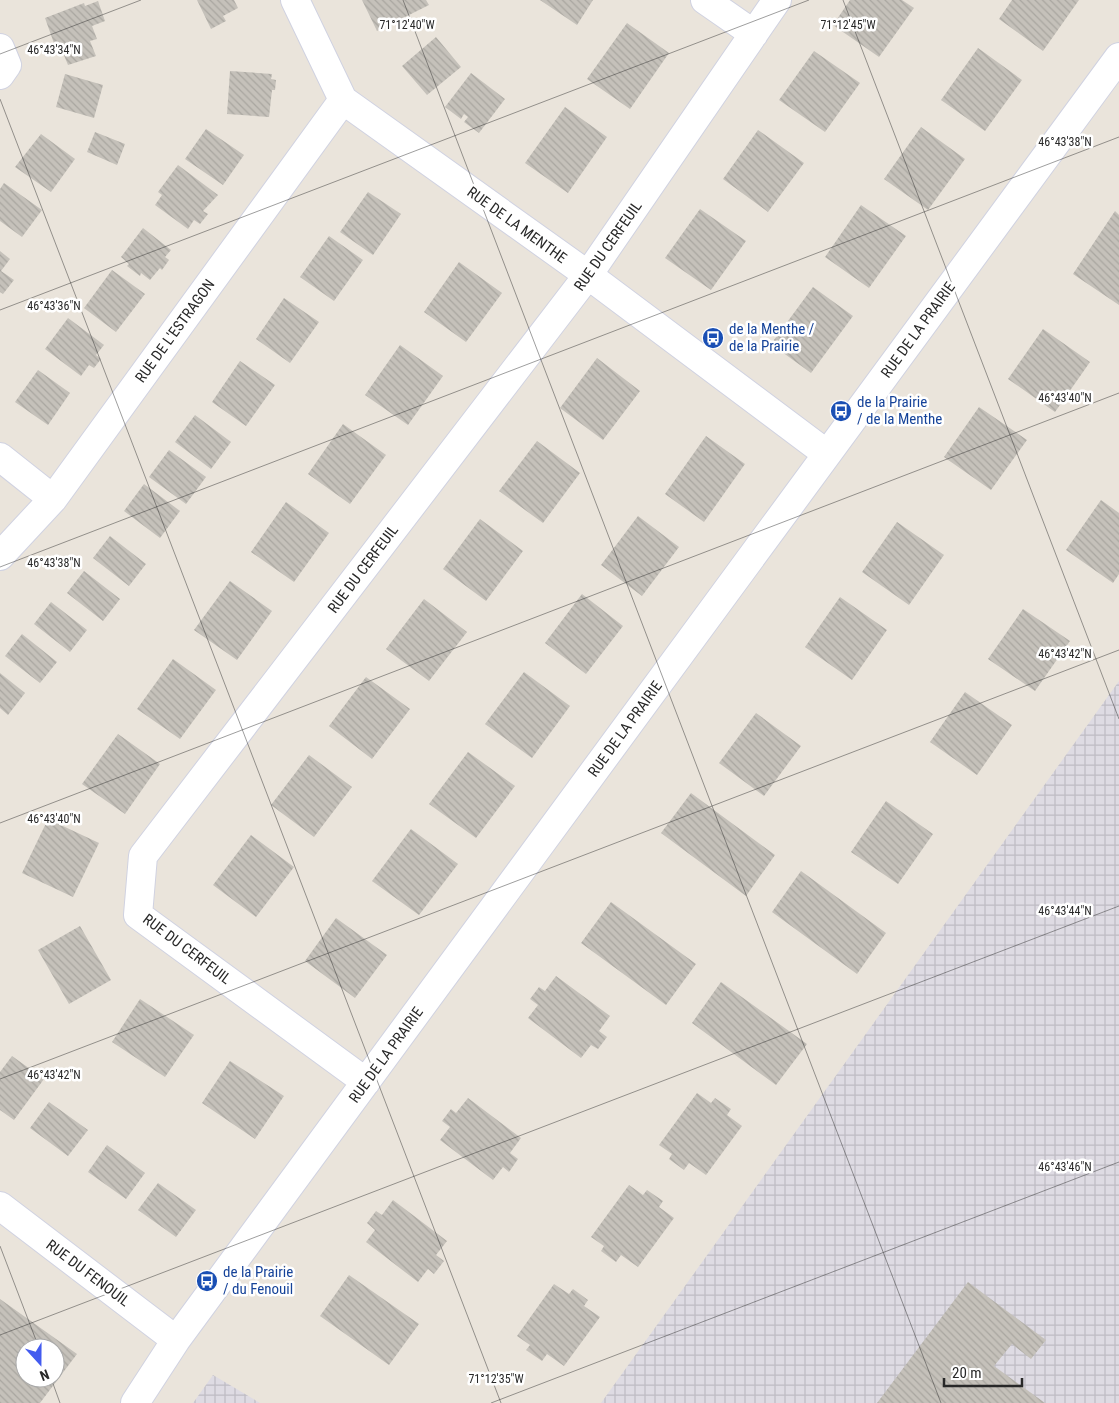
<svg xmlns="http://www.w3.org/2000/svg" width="1119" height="1403" font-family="'Roboto Condensed',sans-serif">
  <defs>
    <pattern id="industrial-grid" width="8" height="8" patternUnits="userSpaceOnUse" patternTransform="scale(1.25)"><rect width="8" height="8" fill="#dedbe3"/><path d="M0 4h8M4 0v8" fill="none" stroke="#bebcc3"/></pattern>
    <pattern id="building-back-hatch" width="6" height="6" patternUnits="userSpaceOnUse" patternTransform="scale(1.25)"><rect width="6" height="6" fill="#c5c1ba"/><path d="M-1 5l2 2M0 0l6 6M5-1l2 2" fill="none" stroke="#a9a6a0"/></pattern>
  </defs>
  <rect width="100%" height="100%" fill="#eae4db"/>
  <path fill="url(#industrial-grid)" d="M 1119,681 L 1119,1403 L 601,1403 Z
    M 213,1375 L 260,1403 L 193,1403 Z"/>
  <path fill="url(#building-back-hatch)" fill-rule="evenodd" d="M 197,0 L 234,0 L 238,8 L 223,16 L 226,21 L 211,29 Z
    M 362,0 L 426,0 L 429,5 L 377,31 Z
    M 540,0 L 593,0 L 577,25 Z
    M 850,0 L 902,0 L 914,8 L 879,57 L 833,25 Z
    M 1012,0 L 1079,0 L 1043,51 L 999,19 Z
    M 98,1 L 105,21 L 92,26 L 97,39 L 90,41 L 96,56 L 68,65 L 61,48 L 56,49 L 45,18 L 84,3 L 85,6 Z
    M 627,23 L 669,53 L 630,109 L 587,79 Z
    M 436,37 L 461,67 L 427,95 L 402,66 Z
    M 978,48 L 1022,80 L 985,131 L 941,100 Z
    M 814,51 L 860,83 L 825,132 L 779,100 Z
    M 230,71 L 272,74 L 271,79 L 276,80 L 275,90 L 272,90 L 269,117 L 227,114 Z
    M 471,73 L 505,99 L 479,133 L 464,122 L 468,117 L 464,114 L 461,119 L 445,107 Z
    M 65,74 L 103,85 L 94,118 L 56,107 Z
    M 565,107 L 607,137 L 568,193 L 525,163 Z
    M 921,127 L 965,159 L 928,210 L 884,179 Z
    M 206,129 L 244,155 L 223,185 L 185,159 Z
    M 758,130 L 804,163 L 768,212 L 723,179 Z
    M 95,132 L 125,144 L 117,165 L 87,152 Z
    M 41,134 L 75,159 L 51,192 L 15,167 Z
    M 178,165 L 218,195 L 203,211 L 208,214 L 200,224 L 194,220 L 188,229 L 155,205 L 162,195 L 158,192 Z
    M 4,183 L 42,210 L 22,237 L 0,221 L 0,189 Z
    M 368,192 L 401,214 L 373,255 L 340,232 Z
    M 861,205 L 906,236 L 869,288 L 825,257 Z
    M 700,209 L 746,241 L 711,290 L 665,258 Z
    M 1115,211 L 1119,215 L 1119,305 L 1073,274 Z
    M 143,228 L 171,250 L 165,257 L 169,260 L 162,270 L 160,268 L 150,280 L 141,273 L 140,276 L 127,266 L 129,264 L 121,257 Z
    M 329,236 L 363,260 L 334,301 L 300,277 Z
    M 0,251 L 10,259 L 1,271 L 14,280 L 3,294 L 0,292 Z
    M 459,262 L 502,293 L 466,342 L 424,312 Z
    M 112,270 L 145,294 L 116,332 L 84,308 Z
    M 813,287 L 853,316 L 811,373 L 771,344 Z
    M 284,298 L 319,322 L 290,363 L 256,339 Z
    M 68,318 L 104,345 L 96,355 L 101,359 L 94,368 L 89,365 L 81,376 L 45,349 Z
    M 1043,329 L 1090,362 L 1055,412 L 1008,379 Z
    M 400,345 L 443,376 L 408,425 L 365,395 Z
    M 597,358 L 640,391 L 603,440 L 560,408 Z
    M 240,361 L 275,385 L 246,426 L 212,402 Z
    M 38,370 L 70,393 L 48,425 L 15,402 Z
    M 979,407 L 1027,440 L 991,490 L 944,457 Z
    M 195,415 L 231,442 L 211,469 L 175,442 Z
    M 343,424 L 386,455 L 350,504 L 308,474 Z
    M 706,436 L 745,464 L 704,522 L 665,494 Z
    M 537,441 L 580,473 L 543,523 L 499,491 Z
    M 169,450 L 206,477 L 186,504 L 149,477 Z
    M 144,484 L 180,511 L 160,538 L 124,511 Z
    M 1101,500 L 1119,513 L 1119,574 L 1113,583 L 1066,550 Z
    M 286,502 L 329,533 L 294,582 L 251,552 Z
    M 638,516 L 679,547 L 642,596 L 601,565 Z
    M 480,519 L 523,551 L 486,601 L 443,569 Z
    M 897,522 L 944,555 L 909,605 L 862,572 Z
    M 110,536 L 146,564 L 129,586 L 93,558 Z
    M 84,571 L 120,599 L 103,621 L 67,593 Z
    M 230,581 L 272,611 L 237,660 L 194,630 Z
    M 582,594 L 623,626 L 586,674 L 545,643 Z
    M 840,597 L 887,630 L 852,680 L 805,647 Z
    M 424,599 L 467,632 L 429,681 L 386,649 Z
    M 51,602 L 87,630 L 70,652 L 34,624 Z
    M 1023,609 L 1070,641 L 1035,691 L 988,659 Z
    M 22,634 L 57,662 L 40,683 L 5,656 Z
    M 173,659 L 216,690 L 180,739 L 137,709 Z
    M 524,672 L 570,706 L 532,758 L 485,724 Z
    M 0,673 L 25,693 L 8,715 L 0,708 Z
    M 366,677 L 410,709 L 372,759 L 329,726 Z
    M 965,692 L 1012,725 L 977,775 L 930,742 Z
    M 756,713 L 801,746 L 764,796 L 719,763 Z
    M 118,734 L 160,764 L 125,814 L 82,784 Z
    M 468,752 L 515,786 L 476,838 L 429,804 Z
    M 309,755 L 352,787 L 314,837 L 271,805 Z
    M 691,793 L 775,855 L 746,896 L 661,833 Z
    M 886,801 L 933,834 L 898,884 L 851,852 Z
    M 48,819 L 99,843 L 73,897 L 22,873 Z
    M 411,829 L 458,864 L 419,915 L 372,881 Z
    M 251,835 L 294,867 L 256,917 L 213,885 Z
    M 801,871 L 886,933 L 857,974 L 772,912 Z
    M 611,902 L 696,964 L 666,1005 L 581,943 Z
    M 336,918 L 387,955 L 355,998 L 305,961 Z
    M 80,926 L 111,980 L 69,1004 L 38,950 Z
    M 556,976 L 610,1016 L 599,1031 L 607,1037 L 598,1049 L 591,1045 L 581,1058 L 528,1018 L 538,1005 L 530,999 L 539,987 L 545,991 Z
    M 721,982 L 807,1044 L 776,1085 L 692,1023 Z
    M 140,999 L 194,1035 L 165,1077 L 112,1042 Z
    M 12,1056 L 44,1079 L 14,1120 L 0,1110 L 0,1072 Z
    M 230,1061 L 284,1096 L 255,1139 L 202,1103 Z
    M 697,1093 L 711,1103 L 715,1098 L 731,1109 L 727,1115 L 742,1126 L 706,1175 L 689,1163 L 684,1170 L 669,1159 L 672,1154 L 659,1145 Z
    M 468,1098 L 521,1138 L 510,1153 L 518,1159 L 509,1172 L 503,1167 L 493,1180 L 440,1140 L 450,1127 L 442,1121 L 451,1109 L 456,1113 Z
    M 49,1102 L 88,1130 L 68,1156 L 30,1128 Z
    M 107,1145 L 145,1173 L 126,1199 L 88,1172 Z
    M 158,1183 L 196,1210 L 176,1237 L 138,1210 Z
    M 629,1185 L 643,1195 L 647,1190 L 663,1201 L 659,1207 L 674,1218 L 638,1267 L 621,1255 L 616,1262 L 601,1251 L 604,1246 L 591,1237 Z
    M 393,1200 L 447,1241 L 436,1255 L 444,1261 L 434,1274 L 428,1269 L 418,1282 L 366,1242 L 375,1230 L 367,1223 L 376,1211 L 382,1215 Z
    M 349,1275 L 419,1324 L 389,1365 L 320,1316 Z
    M 968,1282 L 1046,1340 L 1031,1359 L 1012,1344 L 994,1366 L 1045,1403 L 877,1403 Z
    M 554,1284 L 569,1294 L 573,1289 L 588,1300 L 584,1306 L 600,1317 L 564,1366 L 547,1354 L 542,1361 L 526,1350 L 530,1345 L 517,1336 Z
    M 0,1299 L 77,1354 L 40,1403 L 0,1403 ZM 25,1348 L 55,1348 L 55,1378 L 25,1378 Z"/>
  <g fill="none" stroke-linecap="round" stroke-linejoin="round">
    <g stroke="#d0d2e1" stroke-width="30">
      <path id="minor" d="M 295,0 L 343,100 L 588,275 L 827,454
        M 705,0 L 754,34
        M 0,48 L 7,65 L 0,75
        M 0,457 L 53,499
        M 0,556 L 53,499 L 343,100
        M 366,1082 L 138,915 L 143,856 L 588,275 L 777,0
        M 0,1206 L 176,1340
        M 135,1403 L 176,1340 L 1119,57"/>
    </g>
    <use href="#minor" stroke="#fff" stroke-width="28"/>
  </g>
  <path fill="none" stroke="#282828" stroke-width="1" stroke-opacity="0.45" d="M 403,0 L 941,1403M 843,0 L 1119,719M 0,54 L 141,0M 0,99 L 501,1403M 0,310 L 809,0M 0,567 L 1119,137M 0,823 L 1119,393M 0,1079 L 1119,650M 0,1246 L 39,1348M 0,1335 L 1119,906M 51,1378 L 60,1403M 491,1403 L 1119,1162"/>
  <defs>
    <g id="bus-disc" transform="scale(1.125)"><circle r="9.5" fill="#1a4fb4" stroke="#fff"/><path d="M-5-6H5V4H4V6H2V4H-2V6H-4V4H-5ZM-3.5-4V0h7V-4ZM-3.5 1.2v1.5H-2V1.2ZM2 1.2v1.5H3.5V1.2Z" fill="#fff"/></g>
  </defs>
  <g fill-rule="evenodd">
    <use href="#bus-disc" x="713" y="338"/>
    <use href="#bus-disc" x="841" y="411"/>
    <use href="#bus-disc" x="207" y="1281"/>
  </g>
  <g text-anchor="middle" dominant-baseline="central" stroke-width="5" stroke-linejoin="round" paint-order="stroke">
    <g font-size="15" fill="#282828" stroke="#fff">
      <text transform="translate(517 225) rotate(36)">RUE DE LA MENTHE</text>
      <text transform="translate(608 246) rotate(-55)">RUE DU CERFEUIL</text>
      <text transform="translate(918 330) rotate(-54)">RUE DE LA PRAIRIE</text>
      <text transform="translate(175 331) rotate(-54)">RUE DE L'ESTRAGON</text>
      <text transform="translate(363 569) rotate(-53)">RUE DU CERFEUIL</text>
      <text transform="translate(625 729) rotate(-54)">RUE DE LA PRAIRIE</text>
      <text transform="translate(187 949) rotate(37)">RUE DU CERFEUIL</text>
      <text transform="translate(386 1055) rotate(-54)">RUE DE LA PRAIRIE</text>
      <text transform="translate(88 1273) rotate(37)">RUE DU FENOUIL</text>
    </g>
    <g font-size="15" fill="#164399" stroke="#fff" text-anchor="start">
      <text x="729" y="329">de la Menthe /<tspan x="729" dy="17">de la Prairie</tspan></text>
      <text x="857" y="402">de la Prairie<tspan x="857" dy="17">/ de la Menthe</tspan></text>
      <text x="223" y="1272">de la Prairie<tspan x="223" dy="17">/ du Fenouil</tspan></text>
    </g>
  </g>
  <g font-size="12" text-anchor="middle" fill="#282828" stroke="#fff" stroke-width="5" stroke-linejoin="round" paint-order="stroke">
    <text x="848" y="29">71°12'45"W</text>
    <text x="407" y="29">71°12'40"W</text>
    <text x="54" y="54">46°43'34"N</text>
    <text x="1065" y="146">46°43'38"N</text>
    <text x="54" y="310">46°43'36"N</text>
    <text x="1065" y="402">46°43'40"N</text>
    <text x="54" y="567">46°43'38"N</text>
    <text x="1065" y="658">46°43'42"N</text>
    <text x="54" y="823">46°43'40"N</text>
    <text x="1065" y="915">46°43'44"N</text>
    <text x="54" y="1079">46°43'42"N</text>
    <text x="1065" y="1171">46°43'46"N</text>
    <text x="496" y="1383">71°12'35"W</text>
  </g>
  <g transform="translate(40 1363) rotate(159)"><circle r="24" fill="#ffffff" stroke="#a9a9a9"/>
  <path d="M0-4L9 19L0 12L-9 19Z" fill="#435bef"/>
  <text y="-8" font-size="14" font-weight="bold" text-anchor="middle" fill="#282828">N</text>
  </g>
  <path d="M944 1378v8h78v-8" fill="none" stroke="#282828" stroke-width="2.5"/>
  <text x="952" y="1378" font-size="15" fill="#282828" stroke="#ffffff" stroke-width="4" paint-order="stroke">20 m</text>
</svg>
